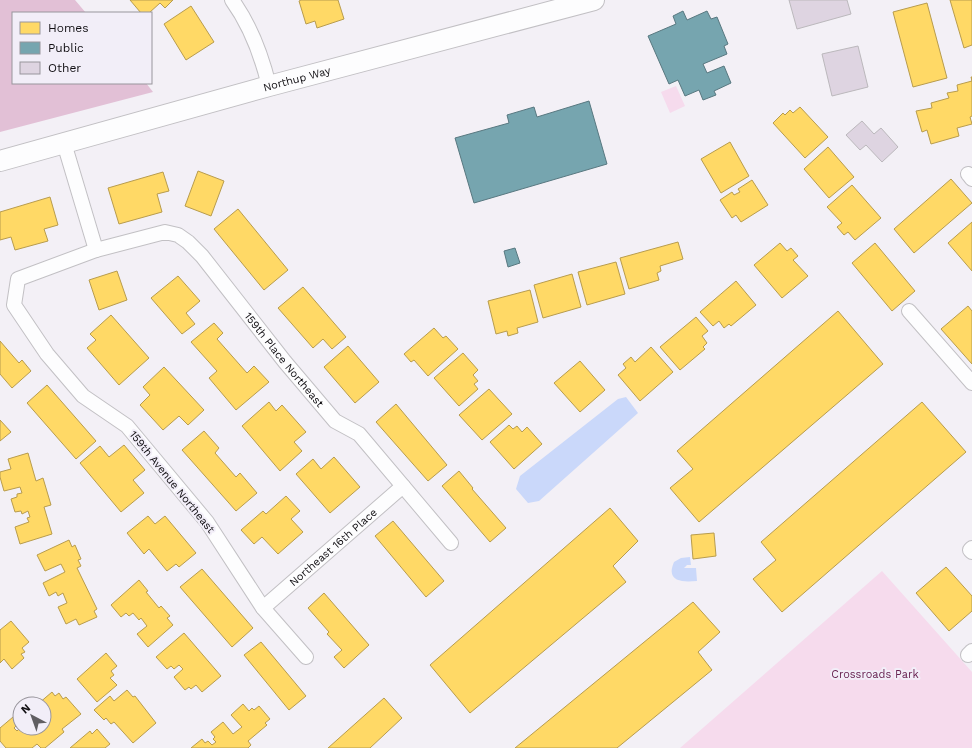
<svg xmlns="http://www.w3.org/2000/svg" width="972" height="748" font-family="'Work Sans',sans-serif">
  <rect width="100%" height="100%" fill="#f3f0f6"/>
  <path fill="#f6dbed" d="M 676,86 L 685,106 L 670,113 L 661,92 Z
    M 882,571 L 972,672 L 972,748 L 680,748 Z"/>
  <path fill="#e2c0d6" d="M 0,0 L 75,0 L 86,13 L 13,13 L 13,83 L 146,83 L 153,92 L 0,132 Z"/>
  <path fill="#cad8fa" d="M 626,397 L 638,413 L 539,501 L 528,503 L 516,489 L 520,476 L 618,399 Z
    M 690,557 L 691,565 L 687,565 L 684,568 L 696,568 L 697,581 C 684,582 665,583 674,562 L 681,558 Z"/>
  <path fill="#ffd966" stroke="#b89c4d" d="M 130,0 L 173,0 L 165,8 L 160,3 L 149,13 L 141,13 Z
    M 301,0 L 338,0 L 344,19 L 317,28 L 315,21 L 306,24 L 299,1 Z
    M 950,0 L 972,0 L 972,45 L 964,48 Z
    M 927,3 L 947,78 L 913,87 L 893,12 Z
    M 191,6 L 214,42 L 186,60 L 164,24 Z
    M 971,77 L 972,77 L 972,116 L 970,117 L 972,124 L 957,128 L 959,136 L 931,144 L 927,130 L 922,132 L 916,111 L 932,108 L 931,103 L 949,98 L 947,93 L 958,91 L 957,85 L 972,81 Z
    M 800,107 L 828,137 L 805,158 L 773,123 L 783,113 L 785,115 L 790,110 L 793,113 Z
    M 730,142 L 749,176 L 721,193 L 701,159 Z
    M 828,147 L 854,177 L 829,198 L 804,169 Z
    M 198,171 L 224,181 L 211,216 L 185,206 Z
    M 163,172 L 169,191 L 157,194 L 162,212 L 119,224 L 108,188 Z
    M 951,179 L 972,203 L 914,253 L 894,229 Z
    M 752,180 L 768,205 L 741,222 L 736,215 L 732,218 L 720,200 L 732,192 L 734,195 L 740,192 L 738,189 Z
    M 852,185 L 881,218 L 855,240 L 848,232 L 844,235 L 837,227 L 842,223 L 827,207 Z
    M 50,197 L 58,225 L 44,229 L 48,241 L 15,250 L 11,237 L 0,240 L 0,212 Z
    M 238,209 L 288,270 L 264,290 L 214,229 Z
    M 972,222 L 972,271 L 948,243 Z
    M 678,242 L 683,259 L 660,266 L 661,271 L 657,273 L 659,280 L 629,289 L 620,258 Z
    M 780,243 L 787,251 L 791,248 L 798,256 L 793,260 L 808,276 L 782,298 L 754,265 Z
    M 875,243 L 915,291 L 892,311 L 852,263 Z
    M 616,262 L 625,294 L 587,305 L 578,272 Z
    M 117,271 L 127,300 L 99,310 L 89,280 Z
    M 572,274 L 581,307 L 543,318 L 534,285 Z
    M 178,276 L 200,301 L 186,313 L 195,324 L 182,334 L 151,298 Z
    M 736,281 L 756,305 L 731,326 L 729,324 L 724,328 L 719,321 L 713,326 L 700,312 Z
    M 303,287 L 346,337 L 332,349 L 323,339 L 313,348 L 278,308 Z
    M 530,290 L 538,322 L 517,328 L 518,333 L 508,336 L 507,331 L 496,334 L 488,301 Z
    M 968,306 L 972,311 L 972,364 L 941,329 Z
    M 838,311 L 883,364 L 699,522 L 670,488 L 693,469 L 677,451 Z
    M 111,315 L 149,358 L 119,385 L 87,348 L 96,340 L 90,334 Z
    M 696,317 L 708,331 L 702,336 L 707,343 L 703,347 L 705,349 L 680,370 L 660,347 Z
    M 214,323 L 223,333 L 217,339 L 247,373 L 254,366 L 269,382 L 236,410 L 209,378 L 217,371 L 191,342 Z
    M 434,328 L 443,338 L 446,336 L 458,349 L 428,376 L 414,360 L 411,362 L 404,354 Z
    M 0,341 L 19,363 L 22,360 L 31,371 L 12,388 L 0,374 Z
    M 348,346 L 379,382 L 355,403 L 324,367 Z
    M 651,347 L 673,372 L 640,401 L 618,375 L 626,368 L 623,364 L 631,357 L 635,362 Z
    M 463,353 L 478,370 L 473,375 L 478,381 L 474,384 L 478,389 L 459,406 L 434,378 Z
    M 580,361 L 605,390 L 580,412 L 554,383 Z
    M 164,367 L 204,410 L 188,425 L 179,416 L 163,430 L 140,405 L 150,395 L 143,387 Z
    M 47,385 L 96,441 L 76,459 L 27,403 Z
    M 489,389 L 512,414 L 482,440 L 459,415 Z
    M 269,402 L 276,411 L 282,405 L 306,432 L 294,442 L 302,451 L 280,471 L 242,426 Z
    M 922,402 L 966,452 L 782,612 L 753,579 L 776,560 L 761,542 Z
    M 396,404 L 447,465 L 428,481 L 376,422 Z
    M 0,420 L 11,432 L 0,441 Z
    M 509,425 L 513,429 L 517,426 L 522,432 L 527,427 L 542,444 L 514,469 L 490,442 Z
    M 204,431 L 219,448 L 215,453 L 236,477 L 240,473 L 257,493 L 236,511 L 182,450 Z
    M 124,445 L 145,470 L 133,480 L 144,493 L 121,512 L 80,463 L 100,446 L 109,457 Z
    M 28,453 L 36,481 L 43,478 L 51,505 L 44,507 L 52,534 L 20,544 L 15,527 L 29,522 L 27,518 L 30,517 L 28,511 L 22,514 L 21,511 L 15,512 L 11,499 L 17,497 L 17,494 L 22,493 L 20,487 L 4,491 L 0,477 L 0,472 L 11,469 L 8,459 Z
    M 334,457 L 360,487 L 330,513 L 296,474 L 313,459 L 321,469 Z
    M 459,471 L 473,488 L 472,489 L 506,528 L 490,542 L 442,486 Z
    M 286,496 L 300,511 L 291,519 L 303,532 L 278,554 L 262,537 L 254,544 L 241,530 L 263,511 L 266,514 Z
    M 610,508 L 638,541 L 613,566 L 626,582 L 470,713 L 430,665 Z
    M 148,516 L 155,524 L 165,516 L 196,553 L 179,567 L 176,564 L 167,571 L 149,549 L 144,554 L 127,533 Z
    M 393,521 L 444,581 L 426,597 L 375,536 Z
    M 714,533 L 716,556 L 693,559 L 691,535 Z
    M 69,540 L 72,547 L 75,545 L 81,559 L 78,560 L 81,566 L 77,568 L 97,609 L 94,611 L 97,617 L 79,625 L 76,619 L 66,624 L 58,607 L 67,603 L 63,593 L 58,596 L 56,592 L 49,596 L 43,583 L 65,572 L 61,564 L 45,571 L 37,555 Z
    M 946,567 L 972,596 L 972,611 L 949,631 L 916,593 Z
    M 202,569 L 253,628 L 232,647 L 180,587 Z
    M 139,580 L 148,591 L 146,592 L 159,608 L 161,606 L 170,616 L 167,618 L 173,625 L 148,647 L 137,634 L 147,626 L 141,618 L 139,620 L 133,613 L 129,616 L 126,613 L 121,617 L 111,605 Z
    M 324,593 L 369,645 L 344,668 L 334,657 L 342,650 L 327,634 L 329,632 L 308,608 Z
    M 693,602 L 720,632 L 698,652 L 712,670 L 617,748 L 515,748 Z
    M 11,621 L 29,642 L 22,648 L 25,652 L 21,654 L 24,658 L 12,669 L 4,659 L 0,663 L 0,630 Z
    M 184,633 L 221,676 L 202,692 L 196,685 L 191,689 L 189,687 L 185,690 L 174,677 L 183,669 L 179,665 L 174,669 L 171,666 L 167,669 L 156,657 Z
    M 261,642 L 306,696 L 289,710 L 244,655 Z
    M 106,653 L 117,666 L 111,671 L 114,675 L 110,678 L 117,685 L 97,702 L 77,679 Z
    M 127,690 L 133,697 L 135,696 L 156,723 L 133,743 L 114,722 L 111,724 L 106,718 L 104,720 L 94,710 L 110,696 L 114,701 Z
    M 52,692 L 55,696 L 59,693 L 63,699 L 66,697 L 81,714 L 62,729 L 64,732 L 45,748 L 41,748 L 37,744 L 32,748 L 6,748 L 0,741 L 0,728 L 13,717 L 18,724 L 14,728 L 17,731 L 20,728 L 25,728 L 27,730 L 29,728 L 44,728 L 44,704 L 38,704 Z
    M 384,698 L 402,718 L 370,748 L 328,748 Z
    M 243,704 L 249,711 L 252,708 L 254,710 L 259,706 L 270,719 L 265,723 L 267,725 L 248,741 L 251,745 L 248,748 L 191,748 L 202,739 L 205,743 L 208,741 L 212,745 L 216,742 L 213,739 L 215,737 L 211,732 L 223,722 L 233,734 L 242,727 L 231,715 Z
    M 97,729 L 110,744 L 105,748 L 70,748 L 90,731 L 92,734 Z"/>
  <path fill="#76a5af" stroke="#587880" d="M 683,11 L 687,20 L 707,11 L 711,19 L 717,17 L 728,44 L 724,46 L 727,54 L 703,64 L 707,73 L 724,66 L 731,83 L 714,91 L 716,95 L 703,100 L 699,90 L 685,96 L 678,80 L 669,84 L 648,36 L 676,24 L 673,16 Z
    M 589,101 L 607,164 L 474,203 L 455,138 L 509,123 L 507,115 L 534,107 L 537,117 Z
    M 515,248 L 520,263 L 508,267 L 504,251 Z"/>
  <path fill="#ded4e1" stroke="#bbb8bc" d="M 789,0 L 847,0 L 851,14 L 797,29 Z
    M 858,46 L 868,87 L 832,96 L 822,54 Z
    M 862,121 L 874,134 L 881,128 L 898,147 L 882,162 L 866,145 L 860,150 L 846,135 Z"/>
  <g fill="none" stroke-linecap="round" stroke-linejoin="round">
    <g stroke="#c2c0c4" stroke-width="16">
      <g id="street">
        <path d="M 232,0 C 250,25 262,57 269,86"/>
        <path d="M 64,143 L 96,250"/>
        <path d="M 968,174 L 972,179"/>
        <path d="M 909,311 L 972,383"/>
        <path d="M 972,548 L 970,550 L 972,552"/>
        <path id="s1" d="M 263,608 L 403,486"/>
        <path d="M 968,655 L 972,651"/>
        <path id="s2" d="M 306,657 L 263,608 L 207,522 L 127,426 L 83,396 L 47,354 L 14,305 L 18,279 L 96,250 L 165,232 L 178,235 L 188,242 L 202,256 L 285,362 L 335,421 L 359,434 L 451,543"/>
      </g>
    </g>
    <g stroke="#c2c0c4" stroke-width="22">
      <g id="secondary">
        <path id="s3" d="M 0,161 L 269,86 L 594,0"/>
      </g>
    </g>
    <use href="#street" stroke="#fdfdfe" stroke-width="14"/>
    <use href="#secondary" stroke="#fdfdfe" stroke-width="20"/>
  </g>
  <g text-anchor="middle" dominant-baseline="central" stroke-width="4" stroke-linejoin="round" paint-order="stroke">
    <g font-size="11" fill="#110f13" stroke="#f2eef8">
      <text stroke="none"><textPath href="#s3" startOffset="308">Northup Way</textPath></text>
      <text stroke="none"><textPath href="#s2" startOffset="819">159th Place Northeast</textPath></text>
      <text transform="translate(172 482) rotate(51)">159th Avenue Northeast</text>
      <text stroke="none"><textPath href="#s1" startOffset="93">Northeast 16th Place</textPath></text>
    </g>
    <g font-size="11" fill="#682452" stroke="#f2eef8">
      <text x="875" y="674">Crossroads Park</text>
    </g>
  </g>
  <rect x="12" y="12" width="140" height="72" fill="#f2eef8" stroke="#98959c"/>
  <rect x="20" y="22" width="20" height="12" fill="#ffd966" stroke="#98959c"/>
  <text x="48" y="32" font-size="12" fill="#110f13">Homes</text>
  <rect x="20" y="42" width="20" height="12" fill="#76a5af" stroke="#98959c"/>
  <text x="48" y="52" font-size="12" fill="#110f13">Public</text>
  <rect x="20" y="62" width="20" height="12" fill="#ded4e1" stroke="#98959c"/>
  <text x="48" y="72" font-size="12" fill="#110f13">Other</text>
  <g transform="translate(32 716) rotate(319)"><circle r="19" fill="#f2eef8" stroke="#98959c"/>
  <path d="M0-3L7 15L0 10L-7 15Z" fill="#605e62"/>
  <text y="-6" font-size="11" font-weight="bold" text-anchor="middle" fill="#110f13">N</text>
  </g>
</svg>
